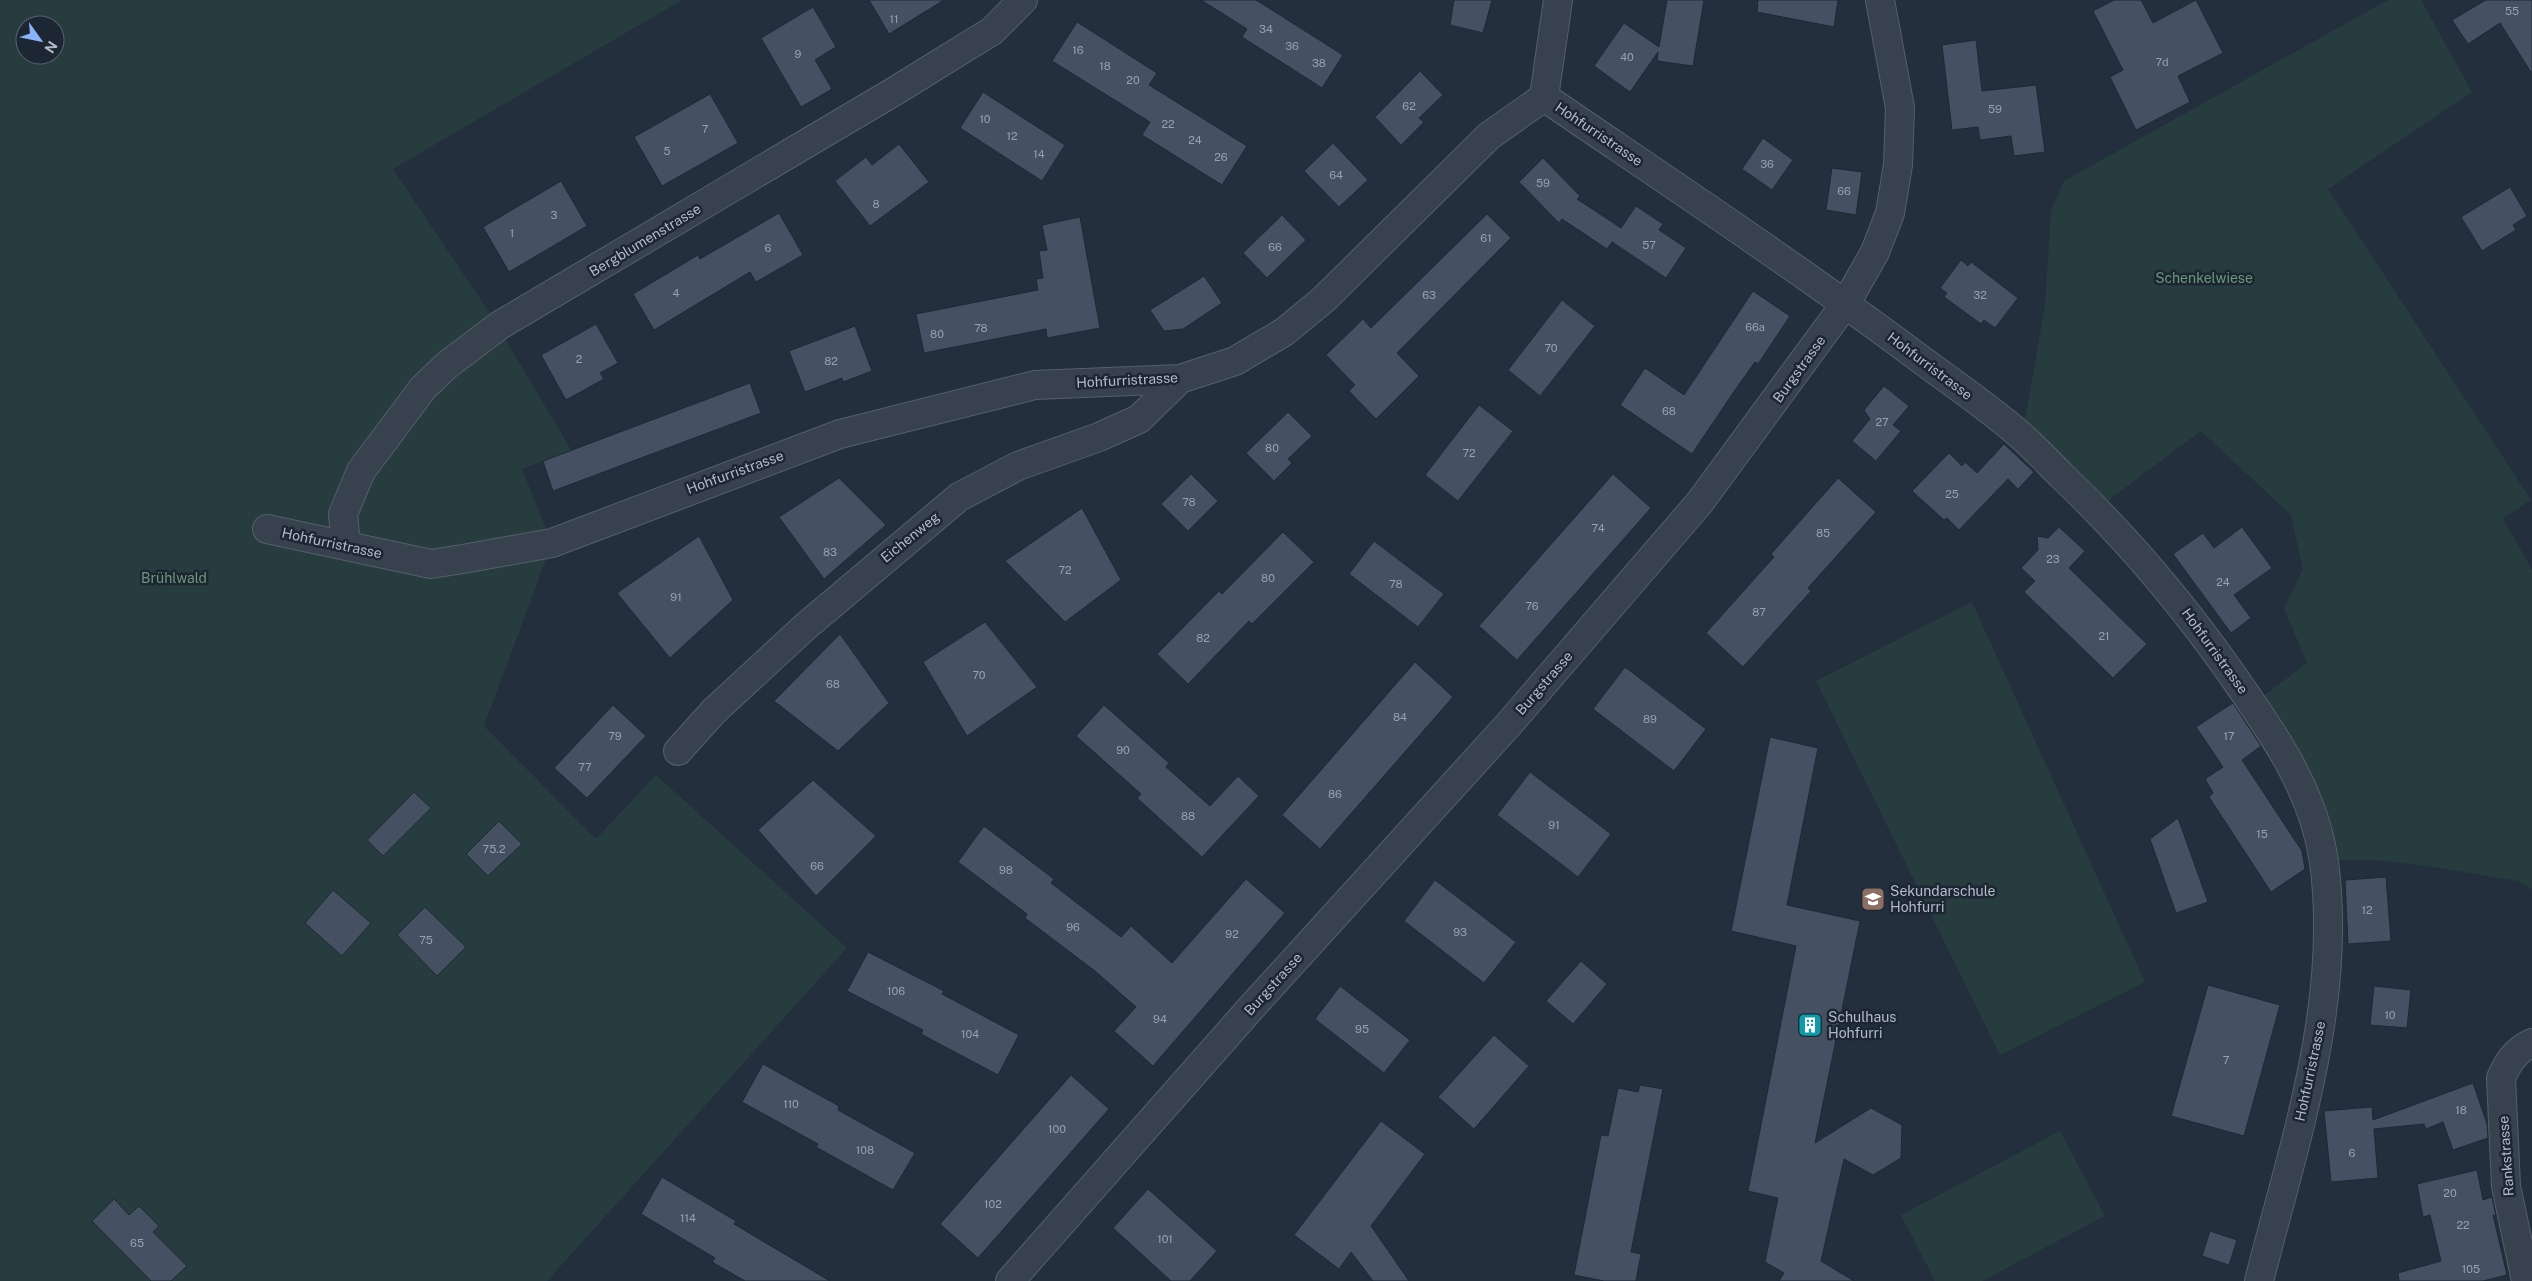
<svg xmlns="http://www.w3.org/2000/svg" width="2532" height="1281" font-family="'Public Sans',sans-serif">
  <rect width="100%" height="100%" fill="#242f3e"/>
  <path fill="#263c3f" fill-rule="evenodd" d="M 0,0 L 682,0 L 393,169 L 491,315 L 571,450 L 522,469 L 552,543 L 484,726 L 596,839 L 656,775 L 847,948 L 547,1281 L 0,1281 ZM 25,25 L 55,25 L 55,55 L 25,55 Z
    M 2388,0 L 2421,0 L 2472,92 L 2328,189 L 2531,500 L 2503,518 L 2532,570 L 2532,889 L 2519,881 C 2456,872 2388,855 2324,861 L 2253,704 L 2307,663 L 2284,608 L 2303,569 L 2291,515 L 2201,431 L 2097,509 L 2014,430 L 2026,416 L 2045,305 L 2051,210 L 2064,181 Z
    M 1972,602 L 2145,982 L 2000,1055 L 1816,681 Z
    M 2060,1131 L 2105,1216 L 1982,1281 L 1935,1281 L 1901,1215 Z"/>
  <path fill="#455162" stroke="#1f2835" d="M 869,0 L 944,0 L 889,34 Z
    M 1201,0 L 1256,0 L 1343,55 L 1322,88 L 1242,37 L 1247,29 Z
    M 1454,0 L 1492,0 L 1483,33 L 1450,25 Z
    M 1667,0 L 1704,0 L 1693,66 L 1657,61 L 1658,52 L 1630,92 L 1594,66 L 1624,23 L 1659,47 Z
    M 1758,0 L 1838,0 L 1834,27 L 1757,12 Z
    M 2114,0 L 2141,0 L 2153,23 L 2196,0 L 2223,53 L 2178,76 L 2190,102 L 2136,130 L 2110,77 L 2123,70 L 2093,11 Z
    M 2486,0 L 2532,0 L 2532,74 L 2500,23 L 2468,44 L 2452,20 Z
    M 813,7 L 836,47 L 815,60 L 832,89 L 801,107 L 761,38 Z
    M 1077,22 L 1157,73 L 1149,85 L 1247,146 L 1222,185 L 1142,135 L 1150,122 L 1052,61 Z
    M 1976,40 L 1982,91 L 2036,85 L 2045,152 L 2014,156 L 2011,136 L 1980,140 L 1978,127 L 1952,130 L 1942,45 Z
    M 1420,71 L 1443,95 L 1419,118 L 1424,122 L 1401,145 L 1375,117 Z
    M 983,92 L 1065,145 L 1042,181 L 960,128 Z
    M 710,94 L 738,143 L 662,186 L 634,137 Z
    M 1763,138 L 1793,160 L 1772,190 L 1742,169 Z
    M 1333,143 L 1368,180 L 1339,207 L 1304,171 Z
    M 899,144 L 929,182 L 870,226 L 835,181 L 866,157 L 872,165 Z
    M 1543,158 L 1580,196 L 1577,199 L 1621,228 L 1636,206 L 1663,224 L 1659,230 L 1686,248 L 1666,278 L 1612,242 L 1607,249 L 1562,219 L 1559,223 L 1519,182 Z
    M 1832,168 L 1862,172 L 1856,215 L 1826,210 Z
    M 561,181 L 587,226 L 509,272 L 483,227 Z
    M 2510,187 L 2527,216 L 2513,225 L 2516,230 L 2482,251 L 2461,217 Z
    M 779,213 L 803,255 L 756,282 L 750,272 L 654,330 L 633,294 L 698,255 L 700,259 Z
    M 1487,214 L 1511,238 L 1397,353 L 1419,376 L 1376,419 L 1349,391 L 1355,385 L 1326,355 L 1363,319 L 1371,328 Z
    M 1282,215 L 1306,240 L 1267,278 L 1243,253 Z
    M 1080,217 L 1100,328 L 1047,338 L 1046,329 L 924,353 L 916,314 L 1038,290 L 1036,279 L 1043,278 L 1039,251 L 1047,250 L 1042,225 Z
    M 1961,260 L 1968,266 L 1971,262 L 2018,298 L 1995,328 L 1984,320 L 1981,324 L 1944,297 L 1947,293 L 1940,288 Z
    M 1204,276 L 1222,303 L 1183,329 L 1164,331 L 1150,310 Z
    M 1753,291 L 1790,316 L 1758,364 L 1755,362 L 1733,393 L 1692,454 L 1620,405 L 1645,368 L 1684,395 Z
    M 1562,300 L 1595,326 L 1540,396 L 1508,370 Z
    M 596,324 L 618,363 L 600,373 L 604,379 L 566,400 L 541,355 Z
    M 855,326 L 872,371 L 843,382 L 842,378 L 805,392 L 789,351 Z
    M 750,383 L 761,413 L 553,491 L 543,461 Z
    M 1884,386 L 1909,406 L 1893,425 L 1901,431 L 1876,461 L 1852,441 L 1870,419 L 1864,410 Z
    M 1479,405 L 1513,431 L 1458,501 L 1425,475 Z
    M 1288,412 L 1312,436 L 1288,459 L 1292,463 L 1274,481 L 1246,453 Z
    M 2004,444 L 2034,472 L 2018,489 L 2008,479 L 1959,530 L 1947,518 L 1944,520 L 1912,491 L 1949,453 L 1962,466 L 1965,462 L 1977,473 Z
    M 1191,474 L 1218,501 L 1188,531 L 1161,504 Z
    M 1613,474 L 1651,508 L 1517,660 L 1479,626 Z
    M 839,478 L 886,525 L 824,579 L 779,517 Z
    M 1838,478 L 1876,512 L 1808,588 L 1811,591 L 1743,667 L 1706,633 L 1774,557 L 1771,554 Z
    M 1082,508 L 1121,580 L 1065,622 L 1005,561 Z
    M 2059,527 L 2085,551 L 2069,568 L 2147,644 L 2113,678 L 2024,592 L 2035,581 L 2021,568 L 2038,550 L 2037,536 L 2048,538 Z
    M 2242,527 L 2272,568 L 2234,595 L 2251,618 L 2231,633 L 2173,554 L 2203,533 L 2214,548 Z
    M 1283,532 L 1314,562 L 1252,624 L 1249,621 L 1188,684 L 1157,654 L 1219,591 L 1222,594 Z
    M 699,536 L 733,600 L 670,658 L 617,593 Z
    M 1374,541 L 1444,594 L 1418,627 L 1349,574 Z
    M 985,622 L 1037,687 L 967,736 L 923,662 Z
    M 840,634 L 889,703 L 838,751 L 774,701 Z
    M 1415,662 L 1453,697 L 1320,849 L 1282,815 Z
    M 1625,667 L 1706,729 L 1674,771 L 1593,709 Z
    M 2233,703 L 2261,746 L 2242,760 L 2302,851 L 2305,869 L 2271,892 L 2209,797 L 2213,793 L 2205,779 L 2223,767 L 2196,727 Z
    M 613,705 L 646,736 L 587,798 L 554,768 Z
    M 1104,705 L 1169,763 L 1166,767 L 1210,806 L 1238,776 L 1259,796 L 1202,857 L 1137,798 L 1141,794 L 1076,736 Z
    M 1770,737 L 1818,748 L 1787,905 L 1860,921 L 1815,1143 L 1871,1108 L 1902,1125 L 1901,1158 L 1873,1175 L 1844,1159 L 1821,1261 L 1854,1281 L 1779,1281 L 1784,1273 L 1765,1262 L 1778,1198 L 1748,1191 L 1796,946 L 1731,931 Z
    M 1530,772 L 1611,834 L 1578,877 L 1497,815 Z
    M 813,780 L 876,836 L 816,896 L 758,830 Z
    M 414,792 L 431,808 L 383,856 L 367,840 Z
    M 2178,818 L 2208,902 L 2176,913 L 2150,839 Z
    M 499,821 L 522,844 L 488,876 L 466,854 Z
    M 984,826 L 1054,879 L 1051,883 L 1121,937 L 1131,926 L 1172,963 L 1246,879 L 1285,913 L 1153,1066 L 1114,1031 L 1136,1007 L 1095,971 L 1025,918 L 1027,914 L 958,862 Z
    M 2386,877 L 2391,941 L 2348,944 L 2345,880 Z
    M 1435,880 L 1516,942 L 1484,983 L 1404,921 Z
    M 333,890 L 371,923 L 342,956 L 305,923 Z
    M 425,907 L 466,947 L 437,976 L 397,935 Z
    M 868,952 L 944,991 L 942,994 L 1019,1035 L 998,1075 L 921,1034 L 923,1030 L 847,991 Z
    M 1581,961 L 1607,984 L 1573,1024 L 1546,1001 Z
    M 2208,985 L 2280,1005 L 2244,1136 L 2171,1116 Z
    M 1340,986 L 1410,1040 L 1384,1073 L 1315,1019 Z
    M 2374,986 L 2411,990 L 2407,1028 L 2370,1025 Z
    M 1494,1035 L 1529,1066 L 1474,1129 L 1438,1097 Z
    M 763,1064 L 839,1106 L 838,1110 L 915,1153 L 893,1190 L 816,1147 L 818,1144 L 742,1102 Z
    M 1071,1075 L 1109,1109 L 978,1258 L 940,1224 Z
    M 2473,1083 L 2487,1124 L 2488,1138 L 2453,1150 L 2443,1122 L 2426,1129 L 2424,1124 L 2374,1129 L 2378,1178 L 2331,1182 L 2324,1111 L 2372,1107 L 2373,1120 Z
    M 1640,1085 L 1663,1089 L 1631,1252 L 1641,1254 L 1636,1281 L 1604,1281 L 1574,1275 L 1601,1135 L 1608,1136 L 1618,1088 L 1638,1092 Z
    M 1381,1121 L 1425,1154 L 1371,1226 L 1409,1281 L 1373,1281 L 1351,1252 L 1339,1269 L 1294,1235 Z
    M 2477,1170 L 2483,1200 L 2492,1197 L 2496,1216 L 2493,1215 L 2507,1275 L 2483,1281 L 2399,1281 L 2398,1273 L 2441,1261 L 2430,1215 L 2423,1217 L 2417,1184 Z
    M 662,1177 L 736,1221 L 734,1224 L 830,1281 L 745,1281 L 712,1262 L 715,1258 L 641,1214 Z
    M 1148,1189 L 1217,1251 L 1190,1281 L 1171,1281 L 1113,1228 Z
    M 114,1199 L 129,1215 L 139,1206 L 159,1226 L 153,1232 L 187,1266 L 171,1281 L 151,1281 L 92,1221 Z
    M 2210,1231 L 2237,1240 L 2229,1265 L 2202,1256 Z"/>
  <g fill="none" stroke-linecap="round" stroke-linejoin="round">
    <g stroke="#565f6c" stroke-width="30">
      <path id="street" d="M 1544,97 C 1670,183 1797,267 1919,358 C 1950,381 1982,403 2012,428 C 2030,443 2046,460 2062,476 C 2127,538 2182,603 2233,676 C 2273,733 2314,791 2324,862 C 2343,1003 2293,1147 2259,1281
        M 1544,97 L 1558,0
        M 267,529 L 431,564 L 463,559 L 552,543 L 840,434 L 1035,385 L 1180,379 L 1235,361 L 1284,332 L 1323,300 L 1489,136 L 1544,97
        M 346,545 L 343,514 L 361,471 L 423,388 L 447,365 L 500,325 L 895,91 L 992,31 L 1023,0
        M 678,751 L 714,711 L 806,626 L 959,497 L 1018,466 L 1099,437 L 1139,419 L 1180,379
        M 1010,1281 L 1250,1009 L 1509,724 L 1700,502 L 1846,303 L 1875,252 L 1890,213 L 1898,165 L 1900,108 L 1880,0
        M 2526,1281 L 2506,1186 L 2501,1078 C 2508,1062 2516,1050 2532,1043"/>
    </g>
    <use href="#street" stroke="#38414e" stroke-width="28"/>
  </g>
  <defs>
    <g id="school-square" transform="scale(1.25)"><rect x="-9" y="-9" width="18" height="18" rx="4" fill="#8d6e63" stroke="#1d2633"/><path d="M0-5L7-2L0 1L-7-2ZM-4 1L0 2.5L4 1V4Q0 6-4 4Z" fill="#fff"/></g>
    <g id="building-square" transform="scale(1.25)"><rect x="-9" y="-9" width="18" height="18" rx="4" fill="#0f9aa8" stroke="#1d2633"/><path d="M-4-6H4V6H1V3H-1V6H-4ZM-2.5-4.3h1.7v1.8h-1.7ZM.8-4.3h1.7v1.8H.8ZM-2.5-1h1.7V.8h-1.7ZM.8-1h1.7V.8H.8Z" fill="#fff"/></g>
  </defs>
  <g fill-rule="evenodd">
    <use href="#school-square" x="1873" y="899"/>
    <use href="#building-square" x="1810" y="1025"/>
  </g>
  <g text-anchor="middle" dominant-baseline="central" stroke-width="5" stroke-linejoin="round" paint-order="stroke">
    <g font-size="11" fill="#98a1af">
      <text x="2512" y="11">55</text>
      <text x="894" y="19">11</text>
      <text x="1266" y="29">34</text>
      <text x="1292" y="46">36</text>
      <text x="1078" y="50">16</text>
      <text x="798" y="54">9</text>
      <text x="1627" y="57">40</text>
      <text x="2162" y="62">7d</text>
      <text x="1319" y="63">38</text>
      <text x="1105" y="66">18</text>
      <text x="1133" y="80">20</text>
      <text x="1409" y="106">62</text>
      <text x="1995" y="109">59</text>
      <text x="985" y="119">10</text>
      <text x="1168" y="124">22</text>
      <text x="705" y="129">7</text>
      <text x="1012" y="136">12</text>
      <text x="1195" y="140">24</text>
      <text x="667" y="151">5</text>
      <text x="1039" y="154">14</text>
      <text x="1221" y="157">26</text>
      <text x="1767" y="164">36</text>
      <text x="1336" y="175">64</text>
      <text x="1543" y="183">59</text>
      <text x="1844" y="191">66</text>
      <text x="876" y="204">8</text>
      <text x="554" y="215">3</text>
      <text x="512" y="233">1</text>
      <text x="1486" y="238">61</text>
      <text x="1649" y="245">57</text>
      <text x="1275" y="247">66</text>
      <text x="768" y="248">6</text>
      <text x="676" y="293">4</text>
      <text x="1429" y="295">63</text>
      <text x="1980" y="295">32</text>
      <text x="1755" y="327">66a</text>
      <text x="981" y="328">78</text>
      <text x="937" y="334">80</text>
      <text x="1551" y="348">70</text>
      <text x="579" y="359">2</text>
      <text x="831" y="361">82</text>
      <text x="1669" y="411">68</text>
      <text x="1882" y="422">27</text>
      <text x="1272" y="448">80</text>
      <text x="1469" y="453">72</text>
      <text x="1952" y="494">25</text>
      <text x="1189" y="502">78</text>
      <text x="1598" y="528">74</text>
      <text x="1823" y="533">85</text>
      <text x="830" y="552">83</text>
      <text x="2053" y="559">23</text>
      <text x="1065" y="570">72</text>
      <text x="1268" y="578">80</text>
      <text x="2223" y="582">24</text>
      <text x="1396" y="584">78</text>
      <text x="676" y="597">91</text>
      <text x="1532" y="606">76</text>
      <text x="1759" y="612">87</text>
      <text x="2104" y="636">21</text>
      <text x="1203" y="638">82</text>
      <text x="979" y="675">70</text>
      <text x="833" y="684">68</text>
      <text x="1400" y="717">84</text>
      <text x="1650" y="719">89</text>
      <text x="615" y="736">79</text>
      <text x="2229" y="736">17</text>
      <text x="1123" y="750">90</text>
      <text x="585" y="767">77</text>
      <text x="1335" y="794">86</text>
      <text x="1188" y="816">88</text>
      <text x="1554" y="825">91</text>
      <text x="2262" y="834">15</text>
      <text x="494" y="849">75.2</text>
      <text x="817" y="866">66</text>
      <text x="1006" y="870">98</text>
      <text x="2367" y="910">12</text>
      <text x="1073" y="927">96</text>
      <text x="1460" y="932">93</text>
      <text x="1232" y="934">92</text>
      <text x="426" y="940">75</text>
      <text x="896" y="991">106</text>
      <text x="2390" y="1015">10</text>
      <text x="1160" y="1019">94</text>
      <text x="1362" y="1029">95</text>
      <text x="970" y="1034">104</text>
      <text x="2226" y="1060">7</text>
      <text x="791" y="1104">110</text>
      <text x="2461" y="1110">18</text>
      <text x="1057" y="1129">100</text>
      <text x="865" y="1150">108</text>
      <text x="2352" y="1153">6</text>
      <text x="2450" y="1193">20</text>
      <text x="993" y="1204">102</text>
      <text x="688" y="1218">114</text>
      <text x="2463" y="1225">22</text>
      <text x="1165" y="1239">101</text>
      <text x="137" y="1243">65</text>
      <text x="2471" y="1269">105</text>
    </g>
    <g font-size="14" fill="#b4bcc9" stroke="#1d2633">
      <text transform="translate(1599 134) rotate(34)">Hohfurristrasse</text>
      <text transform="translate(645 240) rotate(-31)">Bergblumenstrasse</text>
      <text transform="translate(1930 366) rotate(37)">Hohfurristrasse</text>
      <text transform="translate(1799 369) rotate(-54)">Burgstrasse</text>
      <text transform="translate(1127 380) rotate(-3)">Hohfurristrasse</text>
      <text transform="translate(735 472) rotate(-20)">Hohfurristrasse</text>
      <text transform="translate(910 537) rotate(-39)">Eichenweg</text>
      <text transform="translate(332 543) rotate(12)">Hohfurristrasse</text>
      <text transform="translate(2215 651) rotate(54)">Hohfurristrasse</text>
      <text transform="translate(1544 683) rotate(-49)">Burgstrasse</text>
      <text transform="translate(1273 984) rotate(-48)">Burgstrasse</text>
      <text transform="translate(2310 1071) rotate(-78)">Hohfurristrasse</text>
      <text transform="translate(2506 1156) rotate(-94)">Rankstrasse</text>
    </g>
    <g font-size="14" fill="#6b9a76" stroke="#1d2633">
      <text x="2204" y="278">Schenkelwiese</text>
      <text x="174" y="578">Brühlwald</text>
    </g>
    <g font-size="14" fill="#b4bcc9" stroke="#1d2633" text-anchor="start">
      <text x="1890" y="891">Sekundarschule<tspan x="1890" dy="16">Hohfurri</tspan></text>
      <text x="1828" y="1017">Schulhaus<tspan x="1828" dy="16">Hohfurri</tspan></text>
    </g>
  </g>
  <g transform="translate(40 40) rotate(123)"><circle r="24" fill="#1d2633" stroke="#59626f"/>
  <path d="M0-4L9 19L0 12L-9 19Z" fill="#8ab4f8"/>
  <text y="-8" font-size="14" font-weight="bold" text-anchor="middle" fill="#b4bcc9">N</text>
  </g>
</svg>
